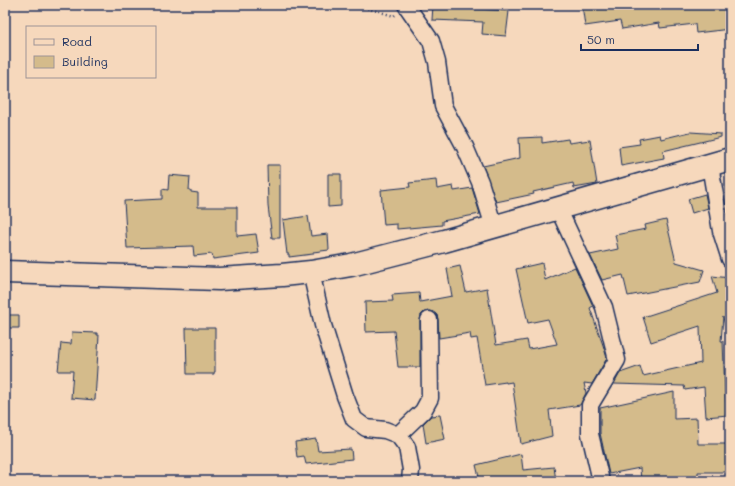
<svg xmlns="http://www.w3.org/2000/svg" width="735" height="486" font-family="Mali,sans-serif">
  <rect width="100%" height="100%" fill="#f6d8bc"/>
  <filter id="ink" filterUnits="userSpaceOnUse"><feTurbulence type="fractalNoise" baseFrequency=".025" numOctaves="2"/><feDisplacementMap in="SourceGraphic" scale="8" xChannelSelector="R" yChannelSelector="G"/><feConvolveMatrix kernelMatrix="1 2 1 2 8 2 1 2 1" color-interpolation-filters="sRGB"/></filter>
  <g filter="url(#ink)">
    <path fill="#d4bb8b" stroke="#1b2f5e" d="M 433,5 L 460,5 L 460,8 L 509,11 L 506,36 L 482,34 L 483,22 L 432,20 Z
      M 582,5 L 730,5 L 730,29 L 696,33 L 695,24 L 660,28 L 659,23 L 622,29 L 620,21 L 585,26 Z
      M 690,132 L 721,134 L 721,137 L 663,151 L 664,158 L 621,166 L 619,147 L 640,144 L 639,139 L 660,135 L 661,139 Z
      M 542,137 L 542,143 L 568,139 L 569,143 L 590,140 L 597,184 L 574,188 L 573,183 L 533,192 L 534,194 L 496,202 L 483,166 L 520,158 L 519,138 Z
      M 267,165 L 280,165 L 280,238 L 272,238 L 268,206 Z
      M 328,174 L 341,174 L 341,206 L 328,207 Z
      M 169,175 L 190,177 L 189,190 L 191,190 L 191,192 L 198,193 L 198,207 L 237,207 L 237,236 L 256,234 L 259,253 L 213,259 L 212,254 L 194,256 L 193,246 L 127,248 L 124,201 L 162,199 L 162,189 L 168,190 Z
      M 436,180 L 437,189 L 453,186 L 454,191 L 472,188 L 480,214 L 442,221 L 442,225 L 397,229 L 397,224 L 384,225 L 381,190 L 410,187 L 409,183 Z
      M 705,194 L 708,208 L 692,213 L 688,199 Z
      M 308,216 L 311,236 L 328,234 L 329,250 L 313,252 L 313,254 L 289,257 L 289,254 L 287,254 L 283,220 Z
      M 666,220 L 676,262 L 704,270 L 700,282 L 628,296 L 623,275 L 602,280 L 590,255 L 618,249 L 615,235 L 646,229 L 645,225 Z
      M 542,263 L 545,280 L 575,267 L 593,306 L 590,308 L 603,345 L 607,358 L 592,384 L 584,383 L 586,393 L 580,405 L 549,410 L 552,436 L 521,444 L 512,382 L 506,383 L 506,382 L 485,385 L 477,338 L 471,339 L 470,333 L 439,338 L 438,319 L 437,315 L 433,312 L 429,311 L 424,312 L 421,315 L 420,320 L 420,367 L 398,367 L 394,331 L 366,332 L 365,302 L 393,301 L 392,295 L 419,293 L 420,302 L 452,296 L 447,269 L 460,266 L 466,292 L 487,288 L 496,345 L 527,340 L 529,349 L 557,344 L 548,319 L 528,323 L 516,269 Z
      M 712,276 L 730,278 L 730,294 L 727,326 L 725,326 L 723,317 L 721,341 L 723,341 L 725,393 L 728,415 L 706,417 L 704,387 L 685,390 L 684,386 L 614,384 L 620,373 L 640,366 L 643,376 L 701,363 L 700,326 L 651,342 L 643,317 L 717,293 Z
      M 5,315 L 19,315 L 19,328 L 5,328 Z
      M 186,328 L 215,328 L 215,372 L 214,372 L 214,374 L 187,374 Z
      M 72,332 L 97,333 L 97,335 L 99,335 L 95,400 L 71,398 L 73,371 L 58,371 L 61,343 L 71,344 Z
      M 674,392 L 674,419 L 697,418 L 698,444 L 729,444 L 729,472 L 698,472 L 698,481 L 641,481 L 640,468 L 609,474 L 600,433 L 600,408 Z
      M 440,415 L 445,439 L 426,443 L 423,424 L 431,416 Z
      M 316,439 L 318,451 L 351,449 L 352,459 L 306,464 L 304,456 L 297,457 L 295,442 Z
      M 521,454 L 523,470 L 554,467 L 556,481 L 480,481 L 476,465 Z"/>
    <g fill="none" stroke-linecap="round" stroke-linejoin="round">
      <g stroke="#1b2f5e" stroke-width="19">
        <path id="minor" d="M 406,5 L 431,41 L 437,62 L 443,106 L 465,147 L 480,182 L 494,227
          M 710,165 L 721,231 L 730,259
          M 558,208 L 604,307 L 617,360 L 590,405 L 590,434 L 601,481
          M 311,272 L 323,325 L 345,396 L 354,419 L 366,428 L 385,430 L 398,435 L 407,447 L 411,470 L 410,481
          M 398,435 L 423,411 L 430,398 L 429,320"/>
      </g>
      <g stroke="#1b2f5e" stroke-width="25">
        <path id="secondary" d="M 5,272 L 219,279 L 282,275 L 311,272 L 351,265 L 444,241 L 730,159"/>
      </g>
      <path stroke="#1b2f5e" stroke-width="2.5" stroke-dasharray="1 3" stroke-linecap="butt" d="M 356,5 L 394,16 L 395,15"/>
      <use href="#minor" stroke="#f6d8bc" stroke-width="16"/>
      <use href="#secondary" stroke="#f6d8bc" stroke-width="22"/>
    </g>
  </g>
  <rect width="735" height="486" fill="none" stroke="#f6d8bc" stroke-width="20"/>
  <rect x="10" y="10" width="715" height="466" fill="none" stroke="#1b2f5e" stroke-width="1.5" filter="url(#ink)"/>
  <rect x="26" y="26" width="130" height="52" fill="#f6d8bc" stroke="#9e9496"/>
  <rect x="34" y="39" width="20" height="6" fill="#f6d8bc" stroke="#9e9496"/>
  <text x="62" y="46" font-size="12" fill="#1b2f5e">Road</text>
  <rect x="34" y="56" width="20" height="12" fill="#d4bb8b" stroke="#9e9496"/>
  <text x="62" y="66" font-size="12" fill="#1b2f5e">Building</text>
  <path d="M581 44v6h117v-6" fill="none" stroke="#1b2f5e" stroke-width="2"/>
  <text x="587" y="44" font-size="12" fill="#1b2f5e" stroke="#f6d8bc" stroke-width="3" paint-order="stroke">50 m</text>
</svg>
